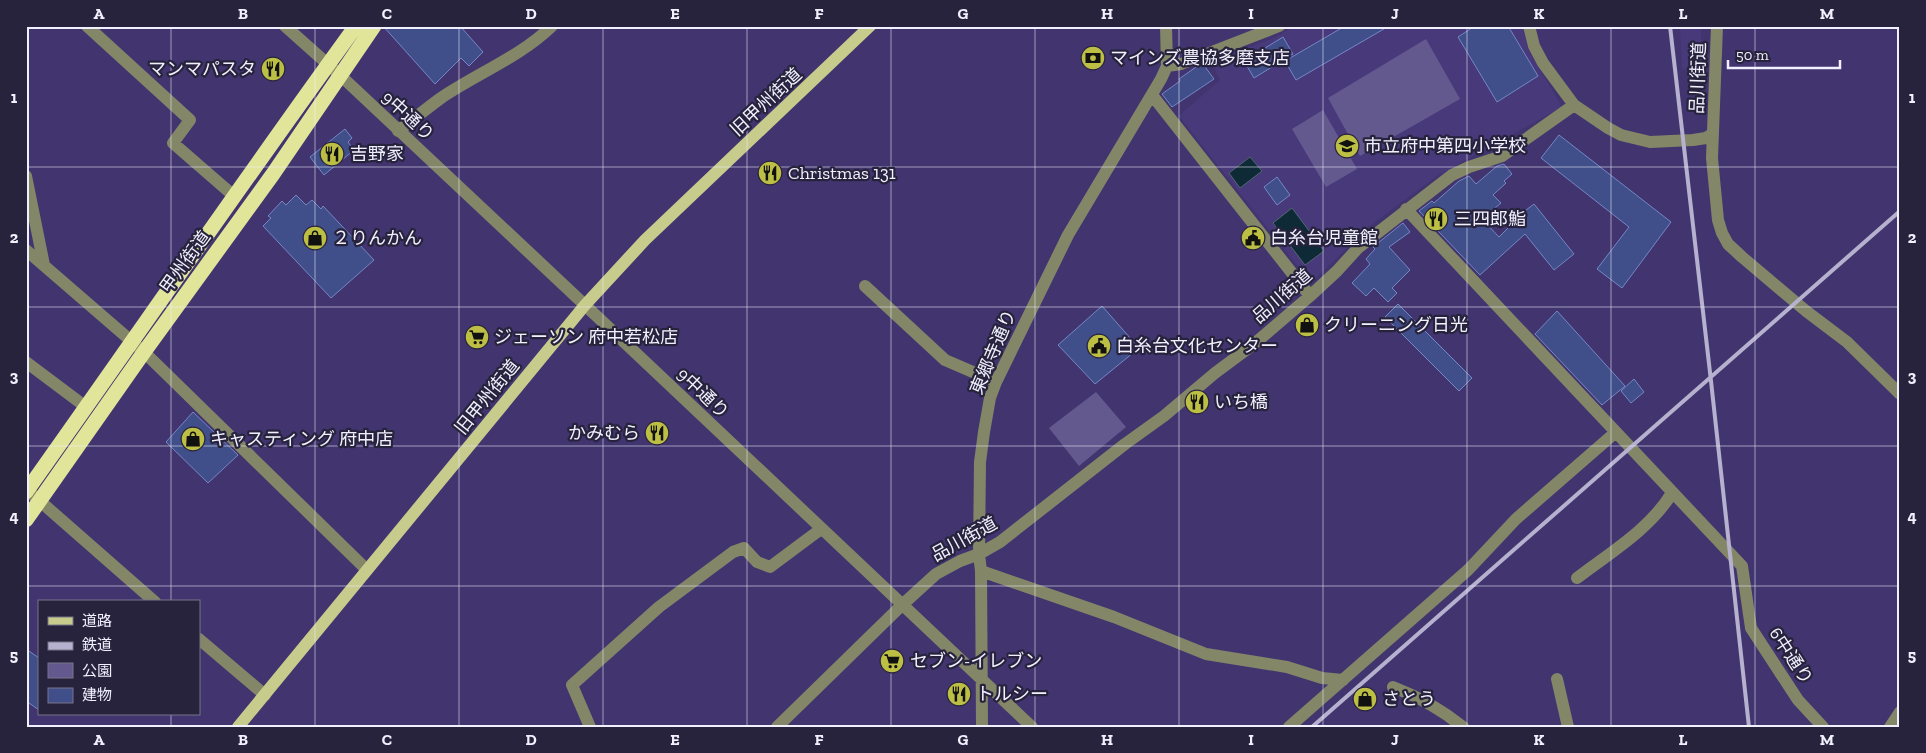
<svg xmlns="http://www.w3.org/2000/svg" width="1926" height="753" font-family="'Zilla Slab','Noto Sans JP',serif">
  <rect width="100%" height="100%" fill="#42356f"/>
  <path fill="#48397b" d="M 1295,26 L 1522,26 L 1528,49 L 1562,107 L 1437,176 L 1368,227 L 1311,283 L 1179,116 L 1220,80 L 1211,62 L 1273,38 Z
    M 1680,26 L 1701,26 L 1701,69 L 1682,69 Z"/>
  <path fill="#63598f" d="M 1426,39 L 1460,99 L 1360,156 L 1328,98 Z
    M 1323,110 L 1357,169 L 1326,187 L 1292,129 Z
    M 1096,392 L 1126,427 L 1079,466 L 1049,428 Z"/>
  <path fill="#0f2a37" stroke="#536573" d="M 1250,157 L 1262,171 L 1240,188 L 1229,173 Z
    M 1292,208 L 1324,251 L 1305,265 L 1273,223 Z"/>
  <path fill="#404f89" stroke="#7587c5" d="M 383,26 L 460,26 L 483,52 L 469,66 L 461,58 L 435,84 Z
    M 1345,26 L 1389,26 L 1296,80 L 1285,61 Z
    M 1475,26 L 1508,26 L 1538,76 L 1497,102 L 1458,37 Z
    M 1283,37 L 1293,54 L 1254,78 L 1244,61 Z
    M 1203,64 L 1214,79 L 1172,107 L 1162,94 L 1180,81 L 1179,79 L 1196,67 Z
    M 345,129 L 352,138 L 348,142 L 354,150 L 324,175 L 310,157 Z
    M 1559,135 L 1671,222 L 1622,288 L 1597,269 L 1629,227 L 1541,158 Z
    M 1504,164 L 1512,174 L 1504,181 L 1506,183 L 1493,195 L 1501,203 L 1482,219 L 1499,237 L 1514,222 L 1513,220 L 1534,204 L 1574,254 L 1554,270 L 1525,234 L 1480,275 L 1419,211 L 1432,201 L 1434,203 L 1459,181 L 1469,176 L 1476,184 L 1497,166 Z
    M 1277,177 L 1290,195 L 1277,205 L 1264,187 Z
    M 296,195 L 306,205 L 312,200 L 321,209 L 323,206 L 374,260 L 331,298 L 263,226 L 271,218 L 268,216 L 282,201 L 286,205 Z
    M 1403,223 L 1410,232 L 1389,247 L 1410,270 L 1392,288 L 1397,293 L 1388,302 L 1374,288 L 1366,296 L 1352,283 L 1370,264 L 1366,259 L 1375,249 L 1373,247 Z
    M 1398,304 L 1472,378 L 1459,391 L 1385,317 Z
    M 1102,306 L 1139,348 L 1095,384 L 1058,345 Z
    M 1557,311 L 1625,386 L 1602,405 L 1535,334 Z
    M 1634,379 L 1644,392 L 1631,403 L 1621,391 Z
    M 193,412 L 238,455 L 208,483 L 166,442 Z
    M 26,649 L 39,658 L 39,710 L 26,701 Z"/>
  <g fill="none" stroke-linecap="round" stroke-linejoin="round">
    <path stroke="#848668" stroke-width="12" d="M 87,26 L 190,120 L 173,143 L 234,196
      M 285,26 L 341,76 L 585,305 L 1032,727
      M 1529,26 L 1534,46 L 1543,63 L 1574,105 L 1608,128 L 1621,135 L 1650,142 L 1693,140 L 1706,138 L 1712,134
      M 1717,26 L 1712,158 L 1718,220 L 1722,233 L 1728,244 L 1742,257 L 1806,311 L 1847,342 L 1900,394
      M 1167,66 L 1181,64 L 1279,26
      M 1152,95 L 1310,296
      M 398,131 C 413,120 427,108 441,98 C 478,73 520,57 552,26
      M 26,176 L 44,265
      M 1406,209 L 1742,566 L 1751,628 L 1798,700 L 1823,727
      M 26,250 L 144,352 L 367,570
      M 865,286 L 945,360 L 996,382
      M 26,362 L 86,407
      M 33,495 L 155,602
      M 981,571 L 1114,617 L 1206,654 L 1287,667 L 1322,678 L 1343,680
      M 1577,578 C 1611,552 1650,529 1672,493
      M 199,639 L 265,695
      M 1557,679 L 1568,727
      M 1393,687 C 1419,697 1441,709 1463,727
      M 590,727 L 572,685 L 659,607 L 733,552 L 744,548 L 757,562 L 770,567 L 821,529
      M 777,727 L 902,605 L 936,574 L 960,561 L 979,554 L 1000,542 L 1125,444 L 1164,416 L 1215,373 L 1254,344 L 1310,296 L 1337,271 L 1358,248 L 1452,175 L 1469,167 L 1502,156 L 1574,105
      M 982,727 L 981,571 L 979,554 L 980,462 L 984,432 L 990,398 L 996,382 L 1068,235 L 1161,79 L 1167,66 L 1166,26
      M 1289,727 L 1468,570 L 1516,519 L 1616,432
      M 1890,727 L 1900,712"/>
    <path stroke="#c7cb8c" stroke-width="12" d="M 238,727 L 585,305 L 645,240 L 870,26"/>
    <path stroke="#e1e59a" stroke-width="15" d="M 26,492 C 136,337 244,180 356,26
      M 26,520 L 144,352 L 273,174 L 374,26"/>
    <path stroke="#b6b1ce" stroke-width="4" d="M 1670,26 L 1711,381 L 1749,727
      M 1312,727 L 1900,211"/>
  </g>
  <path fill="none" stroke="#f1f0fe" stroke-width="1" stroke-opacity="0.55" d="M 171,26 L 171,602M 315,26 L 315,727M 459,26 L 459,727M 603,26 L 603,727M 747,26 L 747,727M 891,26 L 891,727M 1035,26 L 1035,727M 1179,26 L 1179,727M 1323,26 L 1323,727M 1467,26 L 1467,727M 1611,26 L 1611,727M 1755,26 L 1755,727M 26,167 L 1900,167M 26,307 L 1900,307M 26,446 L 1900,446M 26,586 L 1900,586M 171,714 L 171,727"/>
  <defs>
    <g id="bank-disc" transform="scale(1.25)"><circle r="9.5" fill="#bcbf44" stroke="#27233d"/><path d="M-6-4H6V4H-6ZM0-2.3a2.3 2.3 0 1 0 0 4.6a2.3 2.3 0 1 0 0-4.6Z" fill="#111"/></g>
    <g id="restaurant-disc" transform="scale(1.25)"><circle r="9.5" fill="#bcbf44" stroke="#27233d"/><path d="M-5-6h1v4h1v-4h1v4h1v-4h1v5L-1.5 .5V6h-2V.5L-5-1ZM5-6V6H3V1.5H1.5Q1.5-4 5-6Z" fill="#111"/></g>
    <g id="school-disc" transform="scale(1.25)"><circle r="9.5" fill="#bcbf44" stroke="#27233d"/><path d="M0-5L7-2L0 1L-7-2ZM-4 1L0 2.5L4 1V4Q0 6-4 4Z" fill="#111"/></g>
    <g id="shop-disc" transform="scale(1.25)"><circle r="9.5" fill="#bcbf44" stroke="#27233d"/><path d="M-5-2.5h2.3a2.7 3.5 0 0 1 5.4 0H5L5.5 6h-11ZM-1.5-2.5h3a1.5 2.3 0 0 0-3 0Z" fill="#111"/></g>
    <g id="civic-disc" transform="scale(1.25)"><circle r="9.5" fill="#bcbf44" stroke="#27233d"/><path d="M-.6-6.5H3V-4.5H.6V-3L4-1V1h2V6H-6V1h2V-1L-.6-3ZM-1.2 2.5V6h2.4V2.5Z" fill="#111"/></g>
    <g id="supermarket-disc" transform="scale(1.25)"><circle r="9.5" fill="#bcbf44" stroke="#27233d"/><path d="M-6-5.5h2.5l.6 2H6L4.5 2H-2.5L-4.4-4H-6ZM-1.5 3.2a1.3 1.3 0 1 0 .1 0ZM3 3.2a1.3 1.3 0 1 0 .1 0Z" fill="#111"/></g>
  </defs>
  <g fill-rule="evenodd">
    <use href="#bank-disc" x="1093" y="58"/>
    <use href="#restaurant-disc" x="273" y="69"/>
    <use href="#school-disc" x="1347" y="146"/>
    <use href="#restaurant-disc" x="332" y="154"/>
    <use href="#restaurant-disc" x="770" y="173"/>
    <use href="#restaurant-disc" x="1436" y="219"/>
    <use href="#shop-disc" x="315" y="238"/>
    <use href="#civic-disc" x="1253" y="238"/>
    <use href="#shop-disc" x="1307" y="325"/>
    <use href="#supermarket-disc" x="477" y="337"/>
    <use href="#civic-disc" x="1099" y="346"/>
    <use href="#restaurant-disc" x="1197" y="402"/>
    <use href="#restaurant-disc" x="657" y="433"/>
    <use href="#shop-disc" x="193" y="439"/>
    <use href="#supermarket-disc" x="892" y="661"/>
    <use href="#restaurant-disc" x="959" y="694"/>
    <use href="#shop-disc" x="1365" y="699"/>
  </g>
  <g text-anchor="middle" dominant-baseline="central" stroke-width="4.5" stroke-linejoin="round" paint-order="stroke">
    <g font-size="18" fill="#f1f0fe" stroke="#27233d" text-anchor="start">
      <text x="1110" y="58">マインズ農協多磨支店</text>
      <text x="256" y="69" text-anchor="end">マンマパスタ</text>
      <text x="1364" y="146">市立府中第四小学校</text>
      <text x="350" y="154">吉野家</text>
      <text x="788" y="173">Christmas 131</text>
      <text x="1454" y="219">三四郎鮨</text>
      <text x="332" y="238">２りんかん</text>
      <text x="1270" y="238">白糸台児童館</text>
      <text x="1324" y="325">クリーニング日光</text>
      <text x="494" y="337">ジェーソン 府中若松店</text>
      <text x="1116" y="346">白糸台文化センター</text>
      <text x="1214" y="402">いち橋</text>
      <text x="640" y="433" text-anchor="end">かみむら</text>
      <text x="210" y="439">キャスティング 府中店</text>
      <text x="910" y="661">セブン-イレブン</text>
      <text x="976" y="694">トルシー</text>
      <text x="1382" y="699">さとう</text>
    </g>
    <g font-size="18" fill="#f1f0fe" stroke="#27233d">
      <text transform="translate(1698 78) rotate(-88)">品川街道</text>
      <text transform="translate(766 102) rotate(-43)">旧甲州街道</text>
      <text transform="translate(408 116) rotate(43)">9中通り</text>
      <text transform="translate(185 262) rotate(-54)">甲州街道</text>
      <text transform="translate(1282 296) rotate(-41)">品川街道</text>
      <text transform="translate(993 352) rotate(-67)">東郷寺通り</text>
      <text transform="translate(703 393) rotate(44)">9中通り</text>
      <text transform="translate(487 397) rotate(-51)">旧甲州街道</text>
      <text transform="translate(964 539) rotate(-29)">品川街道</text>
      <text transform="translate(1791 656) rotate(57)">6中通り</text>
    </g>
  </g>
  <rect width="1926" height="753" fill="none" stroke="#27233d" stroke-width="55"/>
  <rect x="38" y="600" width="162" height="115" fill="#27233d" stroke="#78758a"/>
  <rect x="48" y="617" width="25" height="8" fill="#c7cb8c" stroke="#78758a"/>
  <text x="82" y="626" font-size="15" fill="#f1f0fe">道路</text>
  <rect x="48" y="642" width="25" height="8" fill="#b6b1ce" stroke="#78758a"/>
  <text x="82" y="650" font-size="15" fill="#f1f0fe">鉄道</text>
  <rect x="48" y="663" width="25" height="15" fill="#63598f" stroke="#78758a"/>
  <text x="82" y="676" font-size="15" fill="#f1f0fe">公園</text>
  <rect x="48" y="688" width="25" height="15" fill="#404f89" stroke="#78758a"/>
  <text x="82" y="700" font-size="15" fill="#f1f0fe">建物</text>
  <path d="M1728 60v8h112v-8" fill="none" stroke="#f1f0fe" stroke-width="2.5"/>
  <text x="1736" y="60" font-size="15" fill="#f1f0fe" stroke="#27233d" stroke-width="4" paint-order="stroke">50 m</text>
  <rect x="28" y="28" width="1870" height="698" fill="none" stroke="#f1f0fe" stroke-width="2"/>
  <g font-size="16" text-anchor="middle" font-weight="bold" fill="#f1f0fe">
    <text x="99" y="19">A</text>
    <text x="243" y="19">B</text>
    <text x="387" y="19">C</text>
    <text x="531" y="19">D</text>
    <text x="675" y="19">E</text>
    <text x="819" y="19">F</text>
    <text x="963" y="19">G</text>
    <text x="1107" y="19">H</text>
    <text x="1251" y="19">I</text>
    <text x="1395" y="19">J</text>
    <text x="1539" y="19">K</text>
    <text x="1683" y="19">L</text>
    <text x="1827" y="19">M</text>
    <text x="14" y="103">1</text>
    <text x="1912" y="103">1</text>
    <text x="14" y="243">2</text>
    <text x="1912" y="243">2</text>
    <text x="14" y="382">3</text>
    <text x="1912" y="382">3</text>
    <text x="14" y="522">4</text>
    <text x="1912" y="522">4</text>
    <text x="14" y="661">5</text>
    <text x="1912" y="661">5</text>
    <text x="99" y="745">A</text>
    <text x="243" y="745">B</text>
    <text x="387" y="745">C</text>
    <text x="531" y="745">D</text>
    <text x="675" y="745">E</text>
    <text x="819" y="745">F</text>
    <text x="963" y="745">G</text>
    <text x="1107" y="745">H</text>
    <text x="1251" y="745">I</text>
    <text x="1395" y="745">J</text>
    <text x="1539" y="745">K</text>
    <text x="1683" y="745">L</text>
    <text x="1827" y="745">M</text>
  </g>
</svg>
